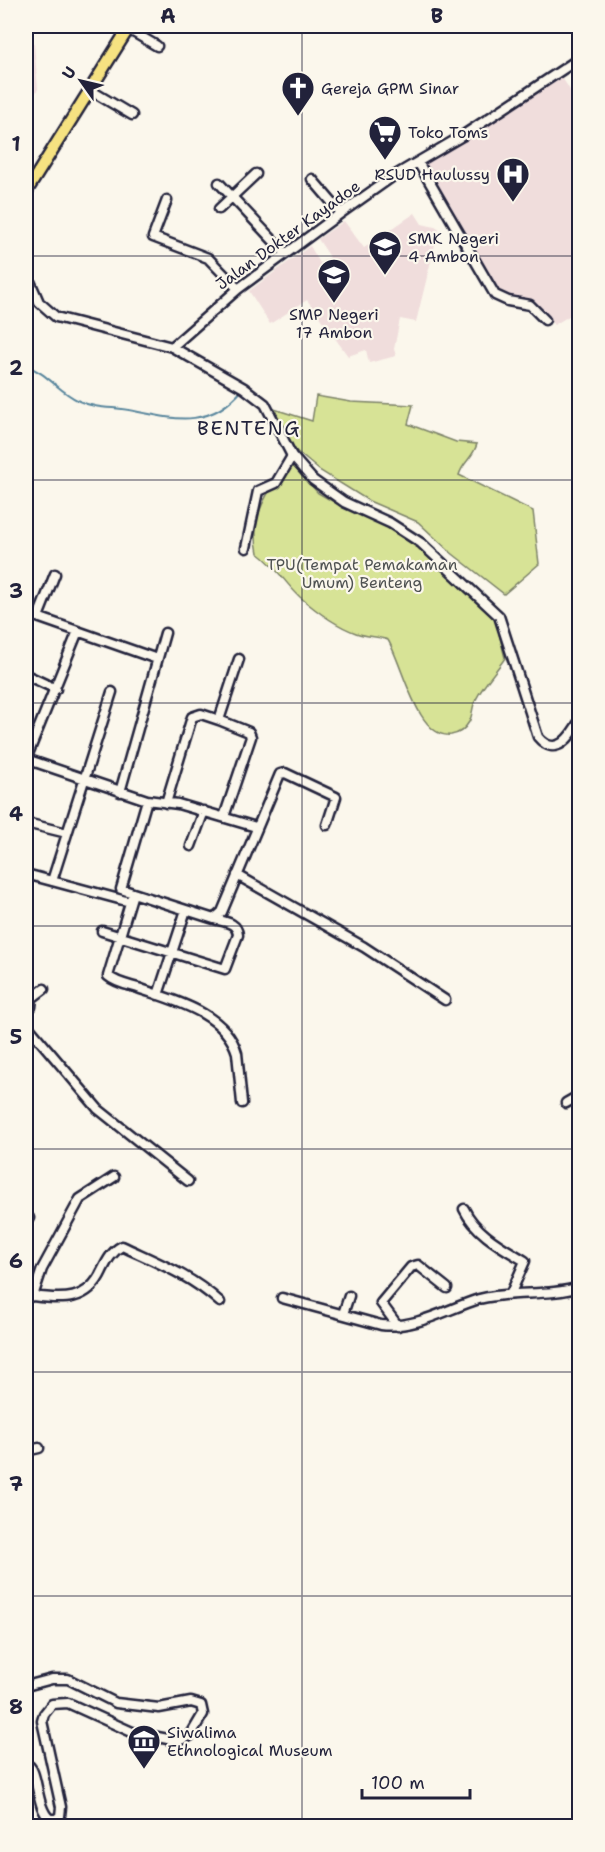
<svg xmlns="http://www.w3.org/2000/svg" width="605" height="1852" font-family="'Shantell Sans',sans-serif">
  <rect width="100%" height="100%" fill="#fbf7ec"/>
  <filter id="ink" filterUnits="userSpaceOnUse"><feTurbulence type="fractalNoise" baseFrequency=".0167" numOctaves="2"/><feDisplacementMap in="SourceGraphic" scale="12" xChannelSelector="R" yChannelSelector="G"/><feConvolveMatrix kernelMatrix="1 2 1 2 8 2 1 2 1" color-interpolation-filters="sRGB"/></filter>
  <g filter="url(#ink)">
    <path fill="#f0dddc" d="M 26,33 L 33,33 L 38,89 L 26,108 Z
      M 561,76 L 579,104 L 579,310 L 554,325 L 531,299 L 510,299 L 492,290 L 424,162 Z
      M 415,213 L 422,224 L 439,228 L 416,322 L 400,319 L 394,349 L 396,356 L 369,363 L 366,350 L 348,356 L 307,300 L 270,324 L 249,291 L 310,246 L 320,263 L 330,257 L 318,239 L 344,221 L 364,248 Z"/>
    <path fill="#d7e396" stroke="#7c8268" stroke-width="1.5" d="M 316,396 L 351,402 L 413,405 L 408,424 L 456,442 L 477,444 C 473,458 463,462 459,475 L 533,511 L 539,564 L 504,594 L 449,551 L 418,522 L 369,501 L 319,470 L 288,444 L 271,408 L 312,421 Z
      M 288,460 L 318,493 L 341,506 L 386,522 L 414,541 L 496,621 L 505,658 C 495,673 480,688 474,704 C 472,710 472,717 469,722 C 465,729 458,734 451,735 C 417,739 403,665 388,640 C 377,636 367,637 356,633 C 337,626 316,611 300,597 C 284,582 276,566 258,553 C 249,512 269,493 288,460 Z"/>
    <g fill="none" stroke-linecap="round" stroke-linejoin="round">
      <path stroke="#59869d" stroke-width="2" d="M 26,366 C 46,372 59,392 79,401 C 96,409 112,407 129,410 C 174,419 209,430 243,389"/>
      <g stroke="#22223b" stroke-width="13">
        <path id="minor" d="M 128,29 L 157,46
          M 90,90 L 132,115
          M 418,162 L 495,295 L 508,301 L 530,305 L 545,320
          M 312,179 L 341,213
          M 219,183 L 285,253
          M 167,200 L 153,237 L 208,258 L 238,289
          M 219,209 L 256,174
          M 26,272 L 39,302 L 56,317 L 172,347 L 244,388 L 265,404 L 292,456 L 313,480 L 344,502 L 390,523 L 421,543 L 499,616 L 538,737 C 556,759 571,736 580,720
          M 172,347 L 238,289 L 341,213 L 392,177 L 462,136 L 580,58
          M 246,548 L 258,491 L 276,483 L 292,456
          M 26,613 L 157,659
          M 38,617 L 55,574
          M 26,675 L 56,689
          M 26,759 L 147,800 L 178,804 L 256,827
          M 26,759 L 78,631
          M 120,792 L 165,633
          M 147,800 L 121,889 L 133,893 L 108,976 C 116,983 128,985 138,988 C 172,1000 225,1012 237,1053 L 242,1103
          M 166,803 L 192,717 L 201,714 L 219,720
          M 224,817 L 251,737 L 249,732 L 219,720 L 239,659
          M 26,823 L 67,833
          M 191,846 L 204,811
          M 26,874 L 130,902
          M 237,875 L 364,947 L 445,1000
          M 52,881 L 112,692
          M 133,893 L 186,910 L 158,995
          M 186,910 L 214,919 L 222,912 L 280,774 L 285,773 L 336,797 L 327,825
          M 102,931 L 225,969 L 238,935 C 237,922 225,922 214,919
          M 26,1012 L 31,1007 L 32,998 L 44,989
          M 26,1024 L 98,1109 L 188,1181
          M 566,1103 L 580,1095
          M 464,1209 C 476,1234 502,1247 525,1261 L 511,1293
          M 26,1216 L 29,1218
          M 33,1296 C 62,1300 88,1302 102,1271 C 107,1261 111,1252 122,1246 C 158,1263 190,1275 220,1302
          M 26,1298 L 33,1296 L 42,1269 L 80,1199 L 114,1177
          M 282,1298 L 381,1325 C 416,1329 447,1309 479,1299 C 512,1290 547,1297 580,1287
          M 343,1314 L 349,1296
          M 398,1326 L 381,1303 L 411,1267 L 418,1265 L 447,1288
          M 26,1451 L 39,1448
          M 26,1686 L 52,1679 L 68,1679 L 116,1703 L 159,1708 L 191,1702 L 201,1705 L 203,1714 L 190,1736 L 178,1741 L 132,1732 L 68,1703 L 52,1704 L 44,1714 L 42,1721 L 61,1807 L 60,1816 L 56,1819 L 50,1819 C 35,1808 39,1767 26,1764"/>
      </g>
      <g stroke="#22223b" stroke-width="15">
        <path id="major" d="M 26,192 L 130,26"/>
      </g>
      <use href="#minor" stroke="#fbf7ec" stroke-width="8"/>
      <use href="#major" stroke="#f6e281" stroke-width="10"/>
    </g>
  </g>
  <path fill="none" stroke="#22223b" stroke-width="1.5" stroke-opacity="0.55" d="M 302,26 L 302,1826M 26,256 L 580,256M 26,480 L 580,480M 26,703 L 580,703M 26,926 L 580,926M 26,1149 L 580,1149M 26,1372 L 580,1372M 26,1596 L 580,1596"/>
  <defs>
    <g id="church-pin" transform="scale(1.725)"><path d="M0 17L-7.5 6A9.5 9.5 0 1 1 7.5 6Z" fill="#22223b" stroke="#fbf7ec"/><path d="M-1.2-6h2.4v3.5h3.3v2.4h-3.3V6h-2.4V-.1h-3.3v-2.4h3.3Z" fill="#fff"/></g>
    <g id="supermarket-pin" transform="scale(1.725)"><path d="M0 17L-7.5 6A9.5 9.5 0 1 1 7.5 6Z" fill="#22223b" stroke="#fbf7ec"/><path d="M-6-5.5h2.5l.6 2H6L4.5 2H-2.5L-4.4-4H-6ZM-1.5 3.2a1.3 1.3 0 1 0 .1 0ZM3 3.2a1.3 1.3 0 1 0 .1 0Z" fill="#fff"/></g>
    <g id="hospital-pin" transform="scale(1.725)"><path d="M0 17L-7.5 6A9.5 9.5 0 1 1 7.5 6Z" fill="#22223b" stroke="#fbf7ec"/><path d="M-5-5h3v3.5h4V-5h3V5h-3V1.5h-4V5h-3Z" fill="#fff"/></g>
    <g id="school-pin" transform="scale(1.725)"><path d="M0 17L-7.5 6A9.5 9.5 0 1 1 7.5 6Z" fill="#22223b" stroke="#fbf7ec"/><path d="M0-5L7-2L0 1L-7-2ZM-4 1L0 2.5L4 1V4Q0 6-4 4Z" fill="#fff"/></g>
    <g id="museum-pin" transform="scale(1.725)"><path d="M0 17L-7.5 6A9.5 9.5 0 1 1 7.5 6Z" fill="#22223b" stroke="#fbf7ec"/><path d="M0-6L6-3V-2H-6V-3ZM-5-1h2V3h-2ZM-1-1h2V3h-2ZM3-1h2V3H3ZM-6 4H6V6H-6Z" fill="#fff"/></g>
  </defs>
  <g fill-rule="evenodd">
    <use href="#church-pin" x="298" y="88"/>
    <use href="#supermarket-pin" x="385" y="132"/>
    <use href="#hospital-pin" x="513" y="174"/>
    <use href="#school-pin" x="385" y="247"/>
    <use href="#school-pin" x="334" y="275"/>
    <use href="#museum-pin" x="144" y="1741"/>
  </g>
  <g text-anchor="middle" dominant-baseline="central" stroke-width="4.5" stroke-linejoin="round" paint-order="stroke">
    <g font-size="16" fill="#22223b" stroke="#fbf7ec" text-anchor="start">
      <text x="321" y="88">Gereja GPM Sinar</text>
      <text x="408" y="132">Toko Toms</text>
      <text x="490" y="174" text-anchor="end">RSUD Haulussy</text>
      <text x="408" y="238">SMK Negeri<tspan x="408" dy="18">4 Ambon</tspan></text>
      <text x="334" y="314" text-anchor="middle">SMP Negeri<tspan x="334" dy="18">17 Ambon</tspan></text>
      <text x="167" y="1732">Siwalima<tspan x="167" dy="18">Ethnological Museum</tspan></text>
    </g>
    <g font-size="16" fill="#22223b" stroke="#fbf7ec">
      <text transform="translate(288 235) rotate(-36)">Jalan Dokter Kayadoe</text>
    </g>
    <g font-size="16" fill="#4f5252" stroke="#fbf7ec">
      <text x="362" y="564">TPU(Tempat Pemakaman<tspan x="362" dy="18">Umum) Benteng</tspan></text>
    </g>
    <g font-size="20" letter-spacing="1.5" fill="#22223b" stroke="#fbf7ec">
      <text x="249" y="428">BENTENG</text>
    </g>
  </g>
  <rect width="605" height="1852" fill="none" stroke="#fbf7ec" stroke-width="66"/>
  <g transform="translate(81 81) rotate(304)" stroke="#fbf7ec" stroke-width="4.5" paint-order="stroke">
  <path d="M0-4.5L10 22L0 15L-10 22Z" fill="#22223b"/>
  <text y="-9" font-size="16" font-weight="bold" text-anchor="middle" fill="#22223b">U</text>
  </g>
  <path d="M362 1789v9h108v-9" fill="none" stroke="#22223b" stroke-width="3"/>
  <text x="371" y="1789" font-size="18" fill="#22223b" stroke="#fbf7ec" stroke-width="4.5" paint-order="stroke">100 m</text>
  <rect x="33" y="33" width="539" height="1786" fill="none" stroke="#22223b" stroke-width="2"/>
  <g font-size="20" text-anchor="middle" font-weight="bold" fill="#22223b">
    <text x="168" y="23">A</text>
    <text x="437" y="23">B</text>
    <text x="16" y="151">1</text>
    <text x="16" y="375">2</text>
    <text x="16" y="598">3</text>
    <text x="16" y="821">4</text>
    <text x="16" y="1044">5</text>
    <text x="16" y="1268">6</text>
    <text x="16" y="1491">7</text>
    <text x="16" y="1714">8</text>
  </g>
</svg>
